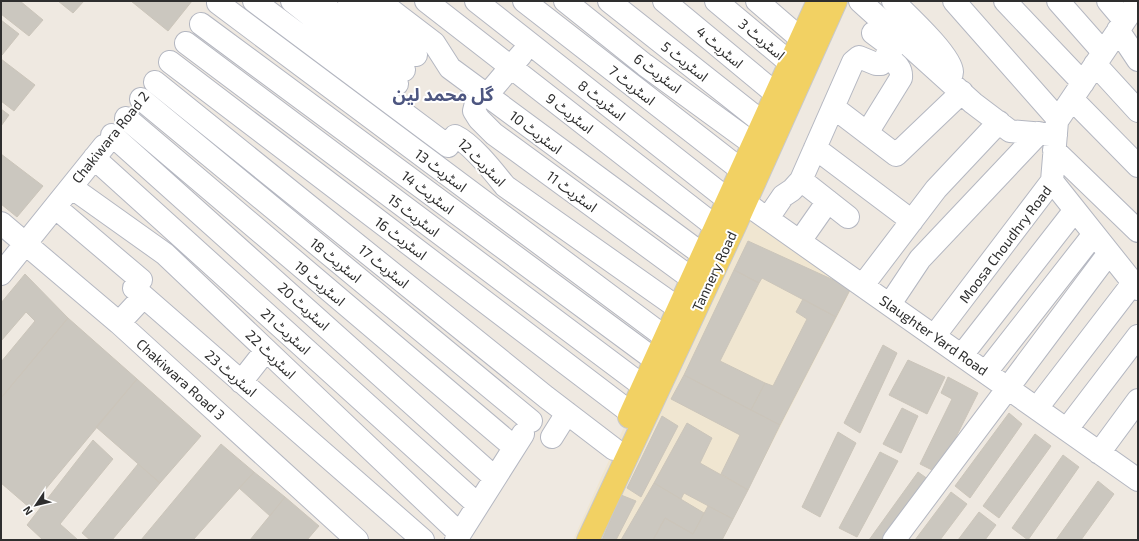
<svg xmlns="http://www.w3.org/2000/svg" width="1139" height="541" font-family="'Exo 2','Noto Sans Arabic',sans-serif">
  <rect width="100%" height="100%" fill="#efe9e1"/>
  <path fill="#f0e6d1" d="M 730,192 L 856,280 L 722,540 L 573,540 Z"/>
  <path fill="#cbc7bf" stroke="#cbc5ba" d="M 1,1 L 20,1 L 43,20 L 29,36 L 1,14 Z
    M 58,1 L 84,1 L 73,13 Z
    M 131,1 L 192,1 L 168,31 Z
    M 1,20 L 19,34 L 2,55 L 1,54 Z
    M 1,59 L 35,85 L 14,111 L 1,101 Z
    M 1,109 L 9,115 L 1,126 Z
    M 1,154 L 43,186 L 17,217 L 1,204 Z
    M 748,241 L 851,288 L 836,317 L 762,278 L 759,283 L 734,270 Z
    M 734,270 L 759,283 L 720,361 L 765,383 L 751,410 L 684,375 Z
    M 25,274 L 68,318 L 1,398 L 1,362 L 35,321 L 26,312 L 1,341 L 1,303 Z
    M 803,299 L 836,317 L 780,425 L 751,410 L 765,383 L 773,386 L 807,319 L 796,312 Z
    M 68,318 L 137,379 L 30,508 L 1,483 L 1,398 Z
    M 883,345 L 897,353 L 860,433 L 844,423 Z
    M 908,360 L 945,377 L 927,414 L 889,395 Z
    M 684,375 L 780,425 L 748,490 L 721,474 L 740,435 L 671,399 Z
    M 948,377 L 978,393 L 938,473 L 920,464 L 952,399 L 941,393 Z
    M 137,379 L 201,436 L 160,483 L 96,427 Z
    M 902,408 L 918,416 L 901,453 L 883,444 Z
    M 1009,413 L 1022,424 L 970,498 L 955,486 Z
    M 662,416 L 678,426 L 641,497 L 627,488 Z
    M 687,423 L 712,438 L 700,463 L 748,490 L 733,519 L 684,493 L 681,499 L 654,483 Z
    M 838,432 L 856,443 L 820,517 L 802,507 Z
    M 1035,434 L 1051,446 L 999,518 L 983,506 Z
    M 93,440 L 113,459 L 60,524 L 78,540 L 43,540 L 27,525 Z
    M 221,444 L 254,472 L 193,540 L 141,540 Z
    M 880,452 L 898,461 L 857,537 L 839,528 Z
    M 1063,455 L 1079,467 L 1028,540 L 1012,528 Z
    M 138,464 L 160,483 L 112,540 L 90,540 L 82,533 Z
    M 254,472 L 285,497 L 270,516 L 239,488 Z
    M 918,472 L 932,482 L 892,540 L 869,540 Z
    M 1098,481 L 1114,494 L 1081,540 L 1056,540 Z
    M 654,483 L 704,513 L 693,534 L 665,518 L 653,540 L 621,540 Z
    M 951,492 L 967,504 L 940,540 L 915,540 Z
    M 621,495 L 636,501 L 616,540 L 602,540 Z
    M 285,497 L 319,526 L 307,540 L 250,540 Z
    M 708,506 L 733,519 L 722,540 L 653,540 L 665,518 L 693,534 Z
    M 979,512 L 996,525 L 985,540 L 958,540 Z"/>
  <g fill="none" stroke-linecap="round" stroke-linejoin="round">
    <g stroke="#b4b7c1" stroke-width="24">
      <path id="minor" d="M 254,1 L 448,146 L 455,136 C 472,144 493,171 505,186 L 678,308
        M 292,1 L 397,84
        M 318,1 L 404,70
        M 349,1 L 416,55
        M 379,1 L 434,43 L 450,68 L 702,254
        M 426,1 L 715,226
        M 476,1 L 727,199
        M 524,1 L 740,169
        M 565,1 L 645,65 L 752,143
        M 609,1 L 762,122
        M 664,1 L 775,93
        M 716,1 L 789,62
        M 757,1 L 800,38
        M 860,1 L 973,103 L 1010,131 L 1056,135
        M 893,1 C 905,13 953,57 952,72 C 952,75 950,78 949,81
        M 954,1 L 1058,119
        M 1005,1 L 1083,83
        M 1058,1 L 1103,52
        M 1108,1 L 1124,20
        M 218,3 L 665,337
        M 201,24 L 655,360
        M 1118,30 L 1138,60
        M 873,33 L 893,48
        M 186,43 L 643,386
        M 170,62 L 631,413
        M 1095,64 L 1138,111
        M 155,82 L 546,397 L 614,449
        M 483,93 L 476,103 L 474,111 L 479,119 L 494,134 L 691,278
        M 487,95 L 521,55
        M 141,99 L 531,421
        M 1072,99 L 1138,166
        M 833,107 L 896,155 L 962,92
        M 126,118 L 514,447
        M 867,133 L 901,78 C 902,67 895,63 887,57
        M 112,135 L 495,478
        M 815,148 L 912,221
        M 1054,150 L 1138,231
        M 94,158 L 478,505
        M 801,180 L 848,217
        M 1052,181 L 1138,289
        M 71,187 L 165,254 L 460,534
        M 731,193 L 1138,480
        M 55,207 L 141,280 L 134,288 L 423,540
        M 768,218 L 783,196 L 792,190 L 801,180 L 853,62 L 859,57 L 876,64 L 881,64 L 900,36
        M 1,223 L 119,323 L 357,540
        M 800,241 L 828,201
        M 1,274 L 104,146
        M 863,285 L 936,189 L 999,122
        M 890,304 L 920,259 L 1039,133
        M 119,323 L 143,297
        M 935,335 L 1052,181 L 1057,121 L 1138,1
        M 962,355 L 1075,210
        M 986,372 L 1094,234
        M 241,382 L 266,350
        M 1037,408 L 1133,283
        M 1067,429 L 1138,336
        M 552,437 L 567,413
        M 1099,453 L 1138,400
        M 456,540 L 523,434
        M 894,540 L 1109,253"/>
    </g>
    <g stroke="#c9c9c9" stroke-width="24">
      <path id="major" d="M 629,417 L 818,1
        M 588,540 L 735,226 L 836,1"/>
    </g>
    <use href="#minor" stroke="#fff" stroke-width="22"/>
    <use href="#major" stroke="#f2d163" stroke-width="22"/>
  </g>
  <g text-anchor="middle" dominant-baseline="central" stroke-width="4" stroke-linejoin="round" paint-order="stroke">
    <g font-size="14" fill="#2e2e2e" stroke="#fff">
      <text transform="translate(762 39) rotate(40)">اسٹریٹ 3</text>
      <text transform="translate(720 47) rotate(40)">اسٹریٹ 4</text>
      <text transform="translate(685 61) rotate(38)">اسٹریٹ 5</text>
      <text transform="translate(658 73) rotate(37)">اسٹریٹ 6</text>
      <text transform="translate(632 85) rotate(38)">اسٹریٹ 7</text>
      <text transform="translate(602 100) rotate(38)">اسٹریٹ 8</text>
      <text transform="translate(570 113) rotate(38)">اسٹریٹ 9</text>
      <text transform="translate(536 132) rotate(37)">اسٹریٹ 10</text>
      <text transform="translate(110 137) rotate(-51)">Chakiwara Road 2</text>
      <text transform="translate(482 162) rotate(45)">اسٹریٹ 12</text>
      <text transform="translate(441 170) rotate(37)">اسٹریٹ 13</text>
      <text transform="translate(572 191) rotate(36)">اسٹریٹ 11</text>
      <text transform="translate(428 192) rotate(37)">اسٹریٹ 14</text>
      <text transform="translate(414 215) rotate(37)">اسٹریٹ 15</text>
      <text transform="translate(401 238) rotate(37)">اسٹریٹ 16</text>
      <text transform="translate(1005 244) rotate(-53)">Moosa Choudhry Road</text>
      <text transform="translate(336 260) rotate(39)">اسٹریٹ 18</text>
      <text transform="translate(384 266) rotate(39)">اسٹریٹ 17</text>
      <text transform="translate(714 271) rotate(-65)">Tannery Road</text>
      <text transform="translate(320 283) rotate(40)">اسٹریٹ 19</text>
      <text transform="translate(304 306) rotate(42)">اسٹریٹ 20</text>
      <text transform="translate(286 331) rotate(42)">اسٹریٹ 21</text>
      <text transform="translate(934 335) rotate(35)">Slaughter Yard Road</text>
      <text transform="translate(271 354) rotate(44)">اسٹریٹ 22</text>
      <text transform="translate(231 373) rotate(41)">اسٹریٹ 23</text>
      <text transform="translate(181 379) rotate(42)">Chakiwara Road 3</text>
    </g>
    <g font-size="18" font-weight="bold" fill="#4d5680" stroke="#fff">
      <text x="443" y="94">گل محمد لین</text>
    </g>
  </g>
  <rect width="1139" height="541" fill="none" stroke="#2e2e2e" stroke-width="4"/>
  <g transform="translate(36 505) rotate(235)" stroke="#ffffff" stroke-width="3" paint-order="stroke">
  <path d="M0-3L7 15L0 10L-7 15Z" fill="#2e2e2e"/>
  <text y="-6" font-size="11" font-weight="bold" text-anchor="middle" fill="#2e2e2e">N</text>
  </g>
</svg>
